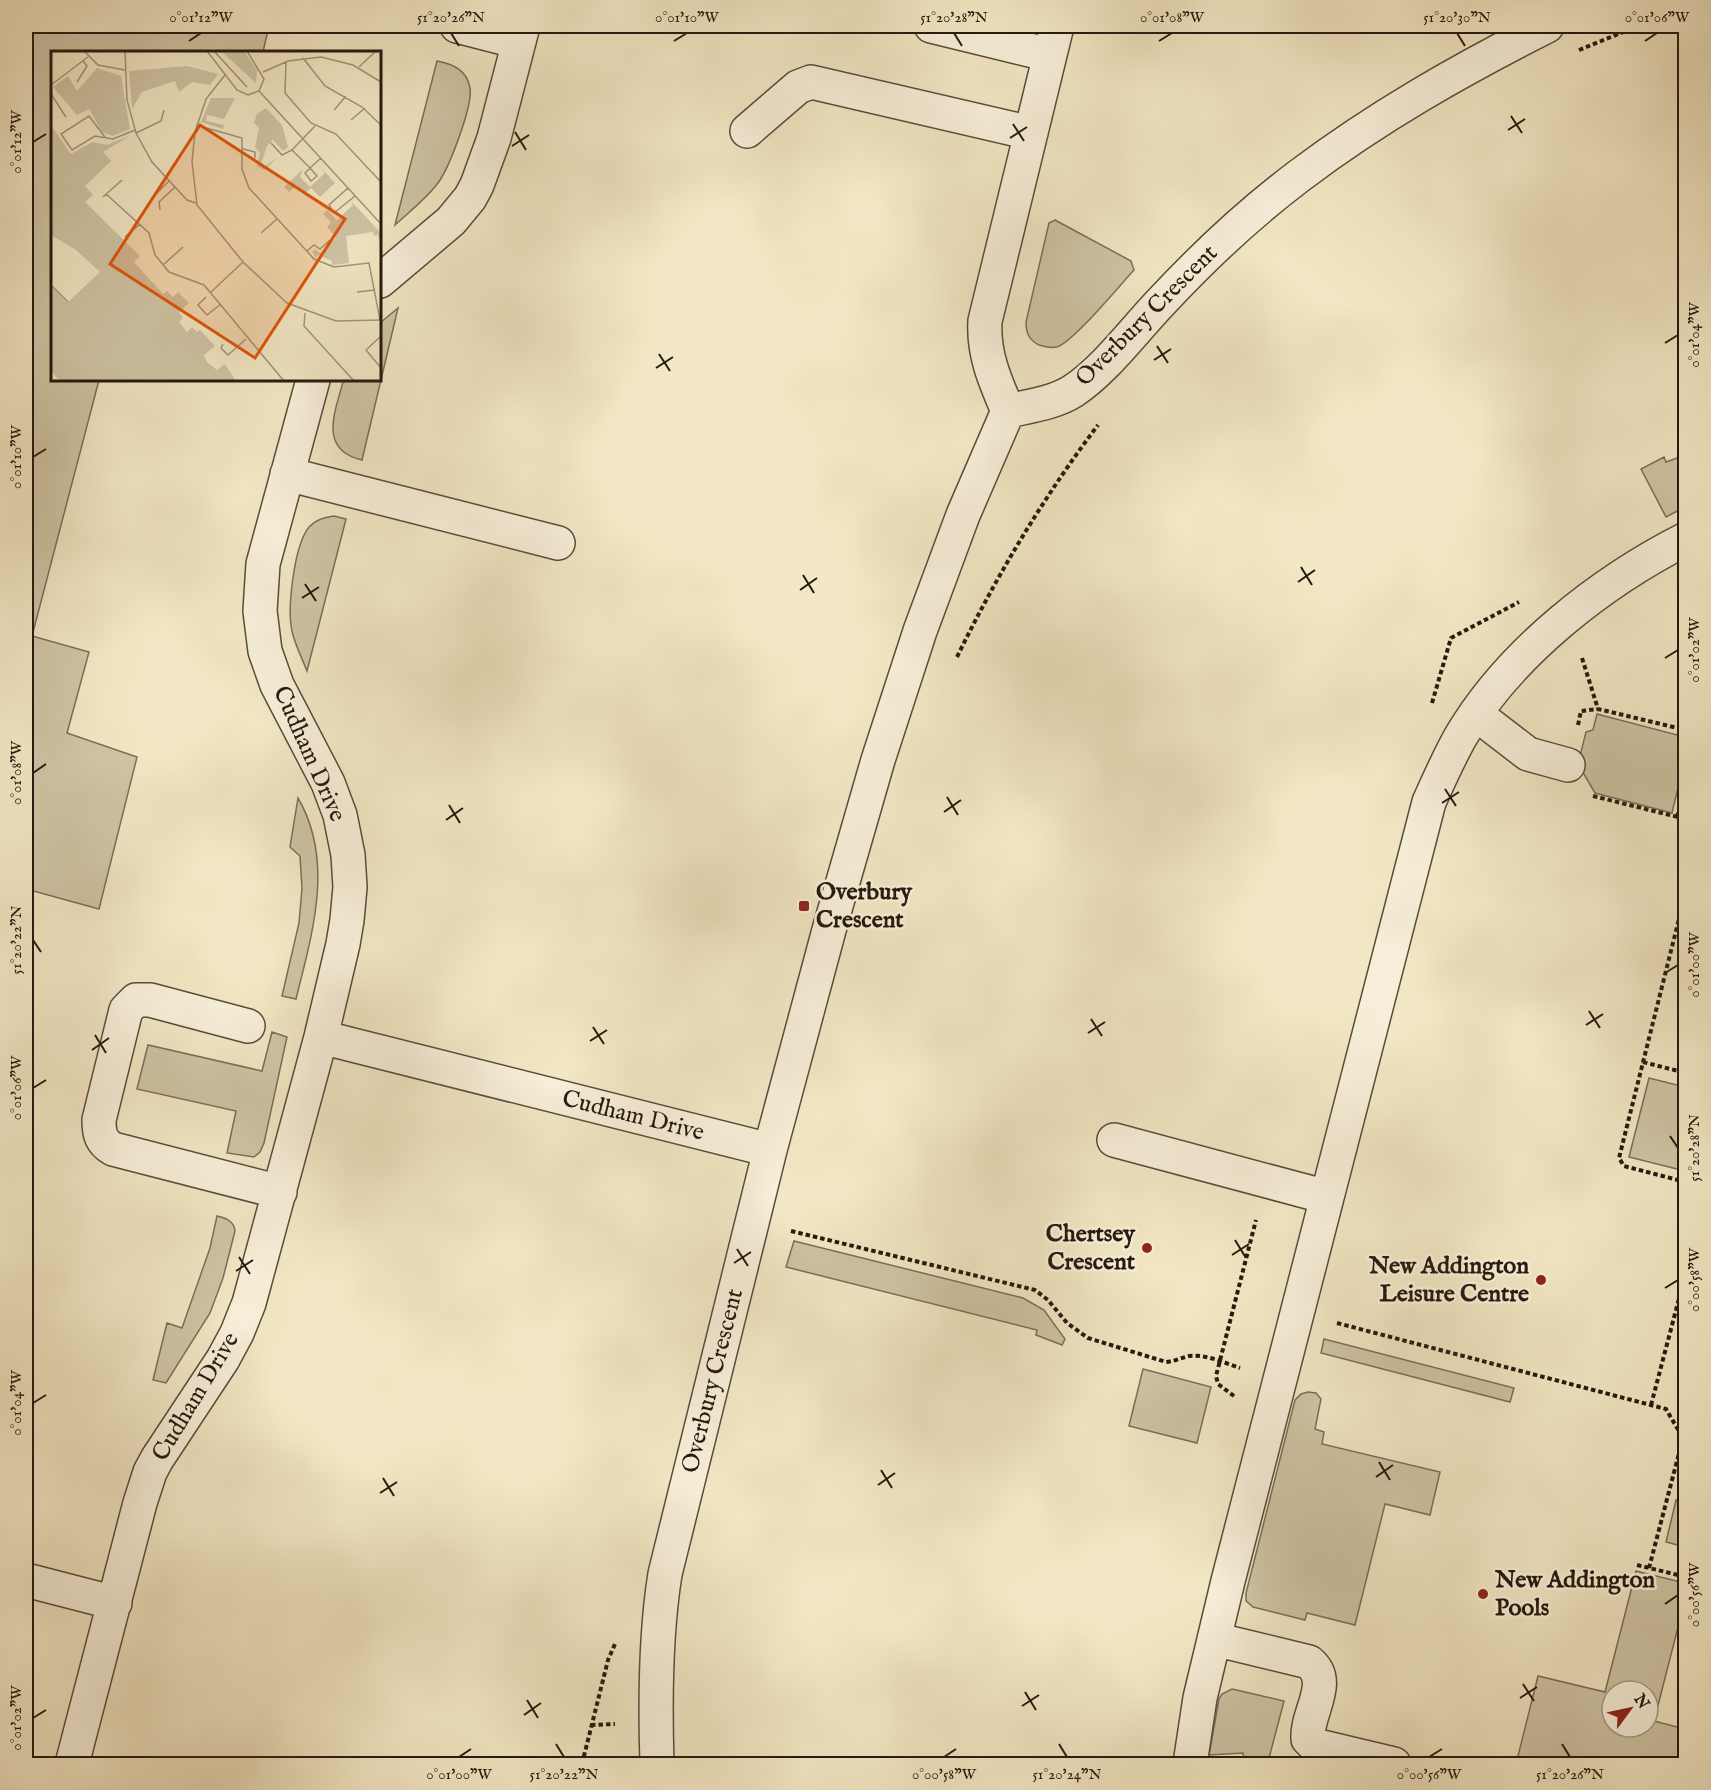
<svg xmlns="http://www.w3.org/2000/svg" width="1711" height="1790" font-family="'IM FELL English',serif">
  <rect width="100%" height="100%" fill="#f2e7c4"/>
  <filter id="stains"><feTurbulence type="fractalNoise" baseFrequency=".00333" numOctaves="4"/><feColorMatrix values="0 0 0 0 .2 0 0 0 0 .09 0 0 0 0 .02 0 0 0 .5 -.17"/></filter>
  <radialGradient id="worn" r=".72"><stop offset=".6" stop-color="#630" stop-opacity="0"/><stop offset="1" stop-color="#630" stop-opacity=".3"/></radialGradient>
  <path fill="#cfc4a5" stroke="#7a6e5a" stroke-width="1.5" fill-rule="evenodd" d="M 26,26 L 269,26 L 263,52 L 52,52 L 52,380 L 99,380 L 32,636 L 89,652 L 67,733 L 137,757 L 99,909 L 26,889 Z
    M 437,61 C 453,64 467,70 470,88 C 473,106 449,168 438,183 C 426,199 409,212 395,225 Z
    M 1055,220 L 1131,261 L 1134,270 C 1120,285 1073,342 1057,347 C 1051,348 1045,347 1039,345 C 1029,340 1026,333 1026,322 L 1049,223 Z
    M 398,308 L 362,460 C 318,450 335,412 343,382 L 344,380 L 380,380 L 380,323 Z
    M 1685,455 L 1685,507 L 1666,517 L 1641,469 L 1664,457 L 1666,462 Z
    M 334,516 L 346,519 L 307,671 C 302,658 295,645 292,631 C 287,608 294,546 309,527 C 315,520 325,517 334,516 Z
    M 1597,714 L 1685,737 L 1685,758 L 1672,813 L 1595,793 L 1578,764 L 1586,732 L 1593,730 Z
    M 298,798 C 335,861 312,934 296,999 L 282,996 L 299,923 L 302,888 L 300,856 L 290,847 Z
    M 272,1032 L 287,1037 L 264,1143 L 260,1152 L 254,1157 L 227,1153 L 236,1111 L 137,1089 L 148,1045 L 262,1071 Z
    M 1649,1078 L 1685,1087 L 1685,1171 L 1629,1157 Z
    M 217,1216 C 226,1218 234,1221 235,1231 L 223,1278 L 210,1313 L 166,1383 L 153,1380 L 167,1323 L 182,1328 L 210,1248 Z
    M 794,1241 L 1023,1298 L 1044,1310 L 1065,1339 L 1062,1345 L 1036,1335 L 1037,1330 L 786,1267 Z
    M 1324,1339 L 1514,1388 L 1510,1402 L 1321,1353 Z
    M 1143,1369 L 1211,1387 L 1197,1443 L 1129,1426 Z
    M 1308,1392 L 1316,1393 L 1321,1399 L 1315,1429 L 1324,1432 L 1322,1444 L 1440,1472 L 1430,1515 L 1385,1504 L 1355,1625 L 1307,1613 L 1305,1620 L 1253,1607 L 1246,1601 L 1246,1593 L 1295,1400 L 1301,1394 Z
    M 1676,1500 L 1685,1503 L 1685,1547 L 1666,1542 Z
    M 1636,1571 L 1685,1583 L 1685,1600 L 1654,1721 L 1685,1729 L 1685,1764 L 1516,1764 L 1538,1676 L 1605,1692 ZM 1612,1691 L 1648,1691 L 1648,1727 L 1612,1727 Z
    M 1232,1689 L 1284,1701 L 1268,1762 L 1276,1764 L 1245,1764 L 1243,1753 L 1209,1755 L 1219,1699 L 1222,1694 Z"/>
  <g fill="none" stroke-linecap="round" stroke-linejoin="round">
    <g stroke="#584c3c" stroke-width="36">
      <path id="minor" d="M 457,26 L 519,42
        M 931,26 L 1050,55
        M 747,131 L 798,87 L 811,82 L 1031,133
        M 380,281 L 451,221 L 470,198 L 477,185 L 494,138 L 523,26
        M 1008,411 C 995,381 983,354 985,321 L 1057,26
        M 287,474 L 558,543
        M 1476,714 L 1528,754 L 1568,765
        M 248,1026 L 150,1000 L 136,1000 L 126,1010 L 99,1120 C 99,1134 101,1142 113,1149 L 280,1192
        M 321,1037 L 770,1150
        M 1114,1140 L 1327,1197
        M 26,1580 L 115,1603
        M 1214,1639 L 1309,1662 C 1334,1682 1306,1713 1308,1739 L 1314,1745 L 1394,1764
        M 72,1764 L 140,1503 L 150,1472 L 157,1459 L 223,1359 L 237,1333 L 249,1303 L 321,1037 L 343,944 L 347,920 L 350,887 L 348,855 L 340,815 L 328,783 L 277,685 L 265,651 L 260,611 L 263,564 L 313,380
        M 657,1764 C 655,1702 655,1636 665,1574 L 770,1150 L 829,930 L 878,760 L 920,631 L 963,515 L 1008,411 C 1030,406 1054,403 1073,391 C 1105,370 1135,329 1162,301 C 1204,256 1250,213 1299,176 C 1377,117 1460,70 1547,26
        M 1190,1764 L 1200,1698 L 1228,1581 L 1429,802 C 1439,780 1449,757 1461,736 C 1510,653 1601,582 1686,539"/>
    </g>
    <path stroke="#24190e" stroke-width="4" stroke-dasharray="4.5 3" stroke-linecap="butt" d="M 1683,26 L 1686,29
      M 1579,50 L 1638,26
      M 957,657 C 997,575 1043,498 1098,425
      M 1582,658 L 1598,709 L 1686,730
      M 1432,703 L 1451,638 L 1519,602
      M 1578,725 L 1581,711 L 1598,709
      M 1593,796 L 1686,819
      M 1677,817 L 1686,783
      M 1686,891 L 1619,1158 L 1624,1166 L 1686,1182
      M 1643,1062 L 1686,1073
      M 791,1231 L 1035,1290 L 1048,1300 L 1067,1323 L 1088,1338 L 1166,1362 C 1175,1361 1181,1358 1189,1356 C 1206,1354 1225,1363 1240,1368
      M 1337,1323 L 1666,1409 L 1683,1438
      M 1234,1396 L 1218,1384 L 1216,1376 L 1256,1220
      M 1651,1405 L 1686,1272
      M 1637,1565 L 1686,1577
      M 1649,1568 L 1683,1438
      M 591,1725 L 615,1724
      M 582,1764 L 608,1660 L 615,1644"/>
    <use href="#minor" stroke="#f7efd9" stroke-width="33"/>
  </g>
  <path fill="none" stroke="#24190e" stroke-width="2" d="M 451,33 L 459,46M 954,33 L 962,46M 1457,33 L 1465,46M 189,41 L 201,33M 674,41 L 687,33M 1159,41 L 1172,33M 1645,41 L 1657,33M 1511,116 L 1522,133M 1013,124 L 1024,141M 1508,130 L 1525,119M 515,132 L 526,150M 1010,138 L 1027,127M 33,142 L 46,134M 512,146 L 529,135M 1665,343 L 1678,335M 1157,346 L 1168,363M 659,354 L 670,371M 1154,360 L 1171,349M 656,368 L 673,357M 33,457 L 46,449M 1301,567 L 1312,585M 803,575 L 814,593M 1298,582 L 1315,570M 305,584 L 316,601M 800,590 L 817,578M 302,598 L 319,587M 1665,658 L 1678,650M 33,773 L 46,764M 1445,789 L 1456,806M 947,797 L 958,815M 1442,803 L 1459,792M 449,805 L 460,823M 944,812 L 961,800M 446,820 L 463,808M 33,940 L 41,952M 1665,973 L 1678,965M 1589,1011 L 1600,1028M 1091,1019 L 1102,1036M 1586,1025 L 1603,1014M 593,1027 L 604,1044M 1088,1033 L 1105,1022M 95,1035 L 106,1053M 590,1041 L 607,1030M 92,1050 L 109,1038M 33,1088 L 46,1080M 1670,1136 L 1678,1148M 1235,1240 L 1246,1258M 737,1249 L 748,1266M 1232,1255 L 1249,1244M 239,1257 L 250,1274M 734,1263 L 751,1252M 236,1271 L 253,1260M 1665,1288 L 1678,1280M 33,1403 L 46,1395M 1379,1462 L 1390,1480M 881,1470 L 892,1488M 1376,1477 L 1393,1465M 383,1478 L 394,1496M 878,1485 L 895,1473M 380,1493 L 397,1482M 1665,1604 L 1678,1595M 1523,1684 L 1534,1701M 1025,1692 L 1036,1710M 1520,1698 L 1537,1687M 527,1700 L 538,1718M 1022,1706 L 1039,1695M 524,1715 L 541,1703M 33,1718 L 46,1710M 556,1744 L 564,1757M 1059,1744 L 1067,1757M 1562,1744 L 1570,1757M 459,1757 L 471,1749M 944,1757 L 956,1749M 1429,1757 L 1442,1749"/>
  <g fill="#8f2418" stroke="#f7efd9" stroke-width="2">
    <rect x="798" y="900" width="12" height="12" rx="3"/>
    <circle cx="1147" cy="1248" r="6"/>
    <circle cx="1541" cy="1280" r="6"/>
    <circle cx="1483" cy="1594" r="6"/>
  </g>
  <g text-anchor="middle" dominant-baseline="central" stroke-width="5" stroke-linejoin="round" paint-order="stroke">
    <g font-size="24" fill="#24190e" stroke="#f7efd9">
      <text transform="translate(1147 316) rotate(-45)">Overbury Crescent</text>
      <text transform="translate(309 754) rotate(66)">Cudham Drive</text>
      <text transform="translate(633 1116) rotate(14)">Cudham Drive</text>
      <text transform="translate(713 1381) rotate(-76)">Overbury Crescent</text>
      <text transform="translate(196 1397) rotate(-59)">Cudham Drive</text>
    </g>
    <g font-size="24" font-weight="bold" fill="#24190e" stroke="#f7efd9" text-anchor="start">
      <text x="816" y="892">Overbury<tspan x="816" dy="28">Crescent</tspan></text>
      <text x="1135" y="1234" text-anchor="end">Chertsey<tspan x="1135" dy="28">Crescent</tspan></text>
      <text x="1529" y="1266" text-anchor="end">New Addington<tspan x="1529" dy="28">Leisure Centre</tspan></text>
      <text x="1495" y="1580">New Addington<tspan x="1495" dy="28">Pools</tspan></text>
    </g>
  </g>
  <g transform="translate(51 51)">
    <rect width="330" height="330" fill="#f2e7c4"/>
    <path d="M 170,0 L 193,0 L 206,19 L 205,32 ZM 136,15 L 167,23 L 159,34 L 141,31 L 128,41 L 124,30 L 91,41 L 81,58 L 78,20 ZM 46,17 L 70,25 L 79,78 L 62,85 L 51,81 L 38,58 L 26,64 L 2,36 L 17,25 L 26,40 ZM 160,47 L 184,47 L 173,68 L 156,64 L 155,70 L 173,74 L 172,78 L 150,71 ZM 215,57 L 231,74 L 237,96 L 232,100 L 222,89 L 216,95 L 210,113 L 213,116 L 227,106 L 213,119 L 206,115 L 209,102 L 204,96 L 208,77 L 203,72 L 206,63 ZM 0,74 L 20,103 L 41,91 L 56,94 L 80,84 L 52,101 L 60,110 L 34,135 L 42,144 L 34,151 L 89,205 L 83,211 L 112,243 L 116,240 L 122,246 L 127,241 L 138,252 L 128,261 L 132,267 L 128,271 L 136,281 L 141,276 L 146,281 L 149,279 L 164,295 L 153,304 L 156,311 L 166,319 L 174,313 L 185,330 L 9,330 L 0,320 L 0,235 L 16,252 L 49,221 L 25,199 L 0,184 ZM 266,112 L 284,132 L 269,146 L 260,137 L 253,143 L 245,135 L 238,141 L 233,136 L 252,118 L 249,126 L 259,136 L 274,122 ZM 300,150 L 330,182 L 330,197 L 327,184 L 323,185 L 322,181 L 295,185 L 298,212 L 281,214 L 281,210 L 267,204 L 265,207 L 261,201 L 264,198 L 269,202 L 285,187 L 276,176 L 280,171 L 272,163 L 276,159 L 286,169 L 302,154 Z" fill="#cfc4a5"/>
    <path fill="none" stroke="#a0957b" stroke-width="1.5" d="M 33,0 L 47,14 L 74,19M 74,0 L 76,49 L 85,82 L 101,111 L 136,149 L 145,152M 156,0 L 186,39 L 197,44 L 208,40 L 213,28 L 196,0M 163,0 L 196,36M 252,7 L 274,35 L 311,56 L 330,74M 235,11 L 234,42 L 260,72 L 285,83 L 330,131M 308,16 L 325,0M 212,21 L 237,10 L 270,6 L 302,14 L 330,31M 174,24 L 155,48 L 144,81 L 141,111 L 146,154 L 192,211 L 236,252 L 285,270 L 330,269M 26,31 L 36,15 L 32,10M 0,34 L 37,6M 208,40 L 330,173M 0,43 L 15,66M 283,59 L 295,45M 300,69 L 314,57M 145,74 L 191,87 L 191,118 L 198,137 L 263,208 L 283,216 L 318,212 L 329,269M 85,82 L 110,70 L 113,59M 54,86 L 38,65 L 10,83 L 21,99 L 44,85 L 62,88 L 84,79M 220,92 L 231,104 L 241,99 L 264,75M 192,98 L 204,101 L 204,107M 241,99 L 259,117 L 266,125 L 260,130 L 254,122 L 259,117 L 270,107M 297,137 L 278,154 L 283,162 L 304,145M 55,143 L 98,182 L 104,204 L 118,221 L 153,234 L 233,330M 52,146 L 71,129M 100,148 L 118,130M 109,159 L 108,151 L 124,136M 210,182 L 226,168M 74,186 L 89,173M 256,200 L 263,194 L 269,198 L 279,189M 112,214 L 132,196M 0,234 L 17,251M 160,241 L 192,211M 306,241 L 324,239M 155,246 L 147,254 L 156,264 L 170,253M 254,262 L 253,275 L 303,330M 330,285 L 315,299 L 330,317M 172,293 L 170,297 L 177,304 L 195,288"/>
    <path fill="#de560c" fill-opacity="0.15" stroke="#de560c" stroke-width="3" d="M 149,74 L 294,168 L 204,307 L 59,213 Z"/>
    <rect width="330" height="330" fill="none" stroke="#24190e" stroke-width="3"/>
  </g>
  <rect width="1711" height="1790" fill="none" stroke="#f2e7c4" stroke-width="66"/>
  <g transform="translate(1630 1709) rotate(57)"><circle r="28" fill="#f7efd9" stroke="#a39988" stroke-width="1.5"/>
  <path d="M0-4.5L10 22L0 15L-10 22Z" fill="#8f2418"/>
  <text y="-9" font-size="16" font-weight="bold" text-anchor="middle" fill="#24190e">N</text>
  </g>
  <rect x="33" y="33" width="1645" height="1724" fill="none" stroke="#24190e" stroke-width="2"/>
  <g font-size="15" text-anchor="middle" fill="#24190e">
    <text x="201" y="22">0°01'12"W</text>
    <text x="451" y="22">51°20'26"N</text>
    <text x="687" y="22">0°01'10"W</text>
    <text x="954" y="22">51°20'28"N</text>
    <text x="1172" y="22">0°01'08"W</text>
    <text x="1457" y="22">51°20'30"N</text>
    <text x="1657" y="22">0°01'06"W</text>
    <text transform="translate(16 142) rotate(-90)" y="5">0°01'12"W</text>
    <text transform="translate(1694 335) rotate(-90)" y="5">0°01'04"W</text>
    <text transform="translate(16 457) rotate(-90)" y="5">0°01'10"W</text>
    <text transform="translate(1694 650) rotate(-90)" y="5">0°01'02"W</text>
    <text transform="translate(16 773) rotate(-90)" y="5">0°01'08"W</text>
    <text transform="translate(16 940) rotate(-90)" y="5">51°20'22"N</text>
    <text transform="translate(1694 965) rotate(-90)" y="5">0°01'00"W</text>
    <text transform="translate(16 1088) rotate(-90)" y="5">0°01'06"W</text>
    <text transform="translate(1694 1148) rotate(-90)" y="5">51°20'28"N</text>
    <text transform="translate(1694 1280) rotate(-90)" y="5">0°00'58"W</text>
    <text transform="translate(16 1403) rotate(-90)" y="5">0°01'04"W</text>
    <text transform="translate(1694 1595) rotate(-90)" y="5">0°00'56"W</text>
    <text transform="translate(16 1718) rotate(-90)" y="5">0°01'02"W</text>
    <text x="459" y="1779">0°01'00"W</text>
    <text x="564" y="1779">51°20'22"N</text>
    <text x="944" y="1779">0°00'58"W</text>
    <text x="1067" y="1779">51°20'24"N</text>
    <text x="1429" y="1779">0°00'56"W</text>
    <text x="1570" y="1779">51°20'26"N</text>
  </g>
  <rect width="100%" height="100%" filter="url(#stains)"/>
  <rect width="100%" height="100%" fill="url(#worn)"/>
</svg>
